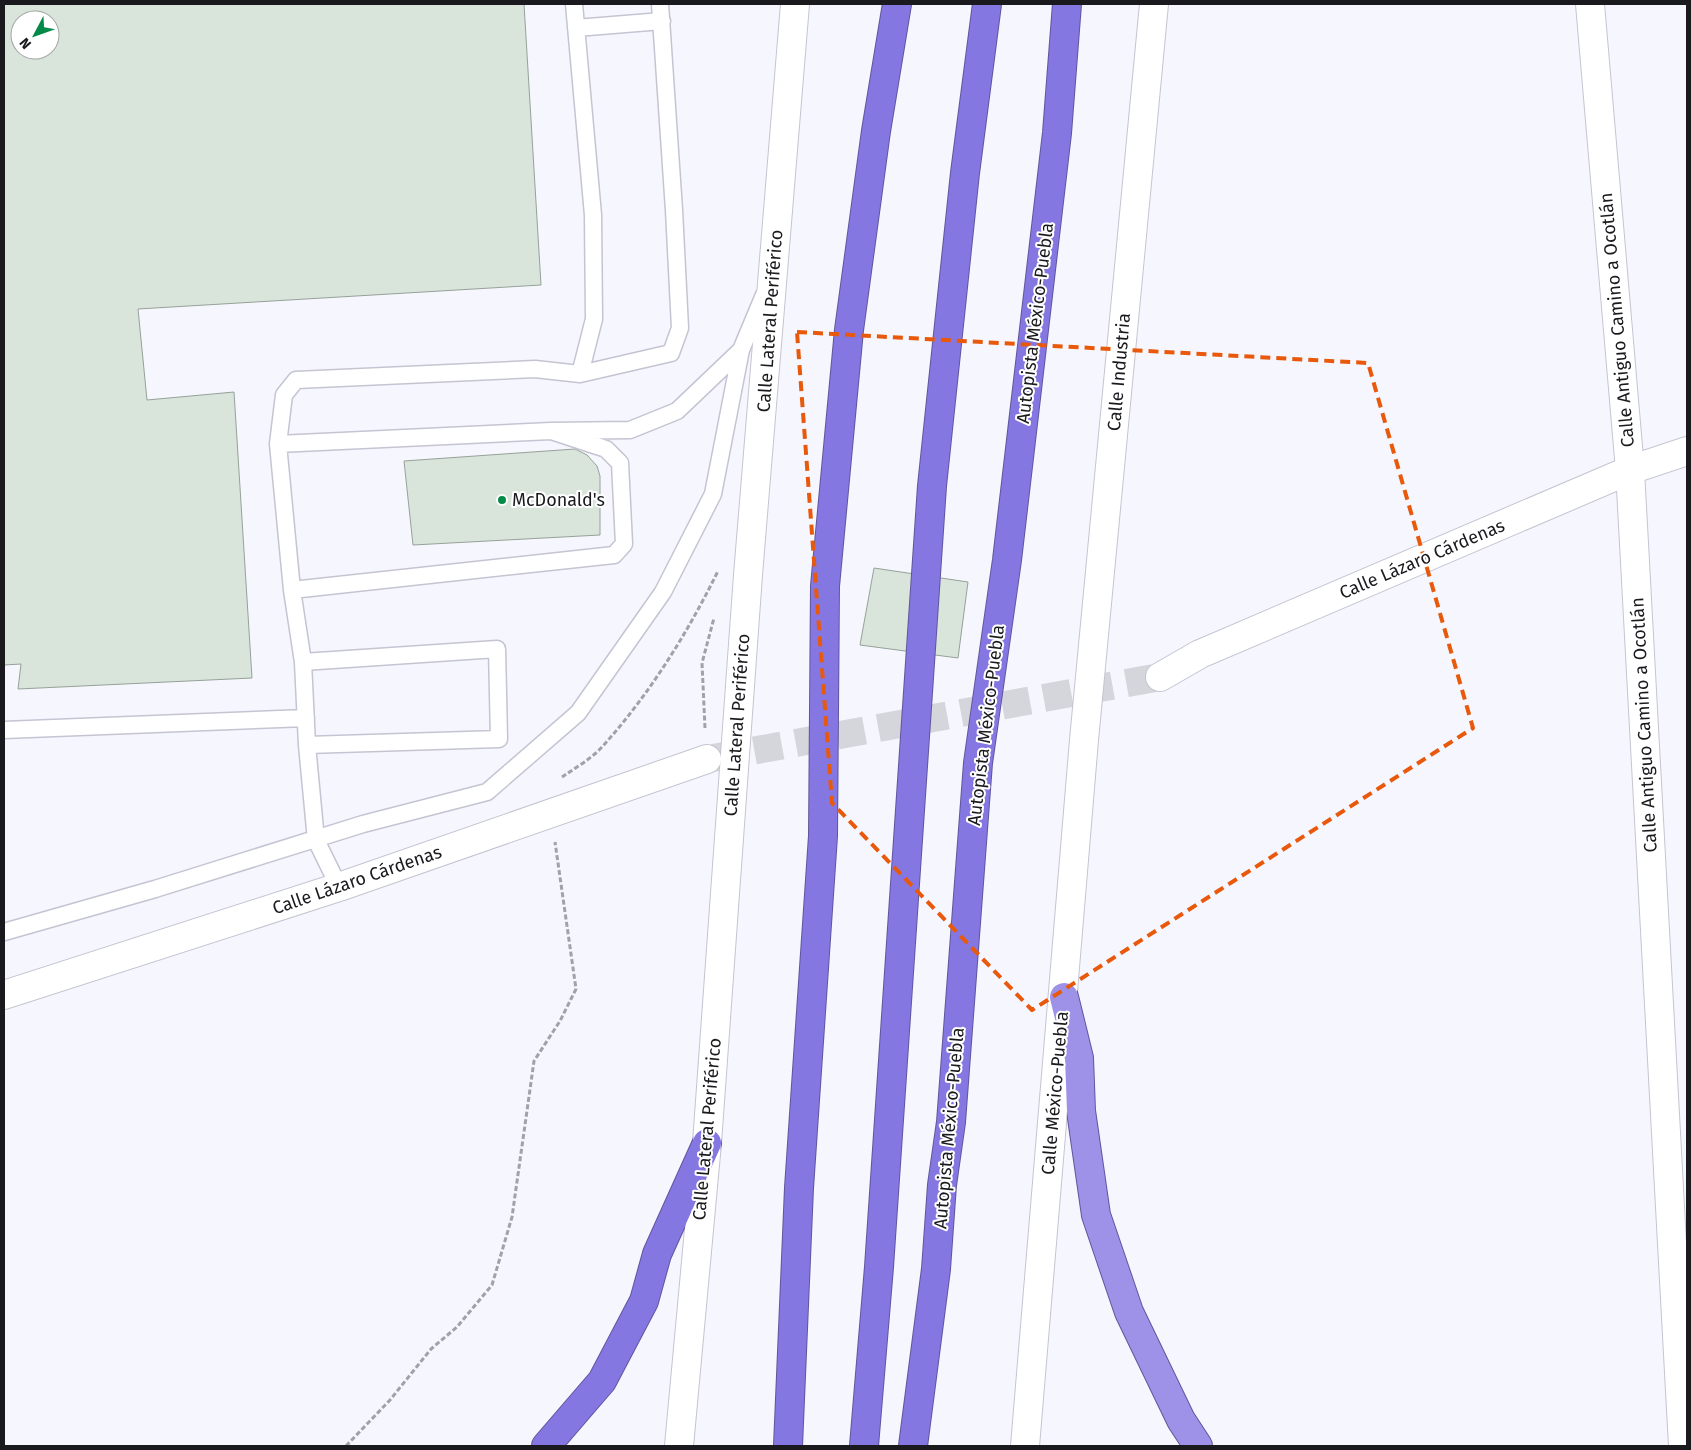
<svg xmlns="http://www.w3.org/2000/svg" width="1691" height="1450" font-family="'Fira Sans',sans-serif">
  <rect width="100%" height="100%" fill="#f6f6fe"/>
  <path fill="#d9e5db" stroke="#96a198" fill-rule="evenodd" d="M 4,4 L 524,4 L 541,285 L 138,309 L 147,400 L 234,392 L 252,678 L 18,689 L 21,664 L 4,665 ZM 20,20 L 50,20 L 50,50 L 20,50 Z
    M 575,449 L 587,455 L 597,466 L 600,476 L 600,535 L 413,545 L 404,461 Z
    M 874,568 L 968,582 L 958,658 L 860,645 Z"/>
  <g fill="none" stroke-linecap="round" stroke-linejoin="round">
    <path stroke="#d5d5dc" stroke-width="28" stroke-dasharray="28 14" stroke-linecap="butt" d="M 713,758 L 1160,677"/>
    <g stroke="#c5c4d2" stroke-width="19">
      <path id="service" d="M 576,28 L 662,21
        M 580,374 L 671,353 L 680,328 L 674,210 L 660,4
        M 278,444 L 551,431 L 630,430 L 677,411 L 741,350
        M 292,590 L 614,555 L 624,544 L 620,463 L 606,449 L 551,431
        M 303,662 L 497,649 L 499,739 L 307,745
        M 4,730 L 306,718
        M 339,887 L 316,840 L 307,745 L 303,662 L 292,590 L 278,444 L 284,395 L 296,380 L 535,369 L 580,374 L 594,319 L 593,215 L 574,4
        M 4,932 L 155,889 L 363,824 L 487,792 L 578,713 L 663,592 L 713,494 L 741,350 L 764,295"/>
    </g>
    <g stroke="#c5c4d2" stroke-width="30">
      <path id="minor" d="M 1590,4 L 1630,470 L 1683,1446
        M 1160,677 L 1200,654 L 1630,470 L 1687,451
        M 4,995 L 339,887 L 707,759"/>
    </g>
    <g stroke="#c5c4d2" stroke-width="30">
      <path id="tertiary" d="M 679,1446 L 707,1143 L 748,575 L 795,4
        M 1025,1446 L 1084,740 L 1154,4"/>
    </g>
    <g stroke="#60569d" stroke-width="30">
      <path id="trunk" d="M 1064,997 L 1079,1058 L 1081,1111 L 1096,1215 L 1129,1312 L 1181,1420 L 1198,1446"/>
    </g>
    <g stroke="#60569d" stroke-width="30">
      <path id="motorway" d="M 546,1446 L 602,1381 L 644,1301 L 657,1254 L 707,1143
        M 788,1446 L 799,1188 L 823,836 L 825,586 L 849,330 L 876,131 L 897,4
        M 864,1446 L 879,1267 L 932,486 L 965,173 L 987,4
        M 913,1446 L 936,1269 L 942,1185 L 951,1122 L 978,763 L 1007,560 L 1057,133 L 1067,4"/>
    </g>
    <path stroke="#a1a1a8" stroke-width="3" stroke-dasharray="5 2.5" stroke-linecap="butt" d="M 705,728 L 702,663 L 714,618
      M 562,777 C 575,768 591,759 602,747 C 649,695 687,634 718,571
      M 346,1446 L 390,1400 L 431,1349 L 457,1327 L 492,1285 L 512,1217 L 534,1061 L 560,1021 L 576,989 L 555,842"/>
    <use href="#service" stroke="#fff" stroke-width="16"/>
    <use href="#minor" stroke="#fff" stroke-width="28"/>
    <use href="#tertiary" stroke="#fff" stroke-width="28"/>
    <use href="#trunk" stroke="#9e92e8" stroke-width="28"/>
    <use href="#motorway" stroke="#8577e2" stroke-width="28"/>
  </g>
  <path fill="none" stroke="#e8590c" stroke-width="4" stroke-dasharray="10 6" stroke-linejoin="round" d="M 797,332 L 1368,363 L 1473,728 L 1032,1010 L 832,803 Z"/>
  <circle fill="#028b48" stroke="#fff" stroke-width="2" cx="502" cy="500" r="5"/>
  <g text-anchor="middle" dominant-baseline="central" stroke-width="4" stroke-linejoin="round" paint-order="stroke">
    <g font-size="18" fill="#1a1a1e" stroke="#fff">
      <text transform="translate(1617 320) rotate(-95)">Calle Antiguo Camino a Ocotlán</text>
      <text transform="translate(770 321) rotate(-86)">Calle Lateral Periférico</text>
      <text transform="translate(1035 323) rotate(-83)">Autopista México-Puebla</text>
      <text transform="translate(1119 372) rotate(-85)">Calle Industria</text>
      <text transform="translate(1422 559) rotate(-23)">Calle Lázaro Cárdenas</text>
      <text transform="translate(737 725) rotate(-86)">Calle Lateral Periférico</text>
      <text transform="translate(986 725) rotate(-83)">Autopista México-Puebla</text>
      <text transform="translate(1644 725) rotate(-93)">Calle Antiguo Camino a Ocotlán</text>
      <text transform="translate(357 880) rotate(-19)">Calle Lázaro Cárdenas</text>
      <text transform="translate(1055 1093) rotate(-85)">Calle México-Puebla</text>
      <text transform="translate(949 1128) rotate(-85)">Autopista México-Puebla</text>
      <text transform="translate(707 1129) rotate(-85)">Calle Lateral Periférico</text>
    </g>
    <g font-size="18" fill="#1a1a1e" stroke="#fff" text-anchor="start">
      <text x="512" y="500">McDonald's</text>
    </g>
  </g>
  <rect width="1691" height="1450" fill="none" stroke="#1a1a1e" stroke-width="10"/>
  <g transform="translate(35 35) rotate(229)"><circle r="24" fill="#ffffff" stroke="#a3a3a5"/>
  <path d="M0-4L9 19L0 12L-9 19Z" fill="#028b48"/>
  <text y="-8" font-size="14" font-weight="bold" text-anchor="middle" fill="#1a1a1e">N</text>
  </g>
</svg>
